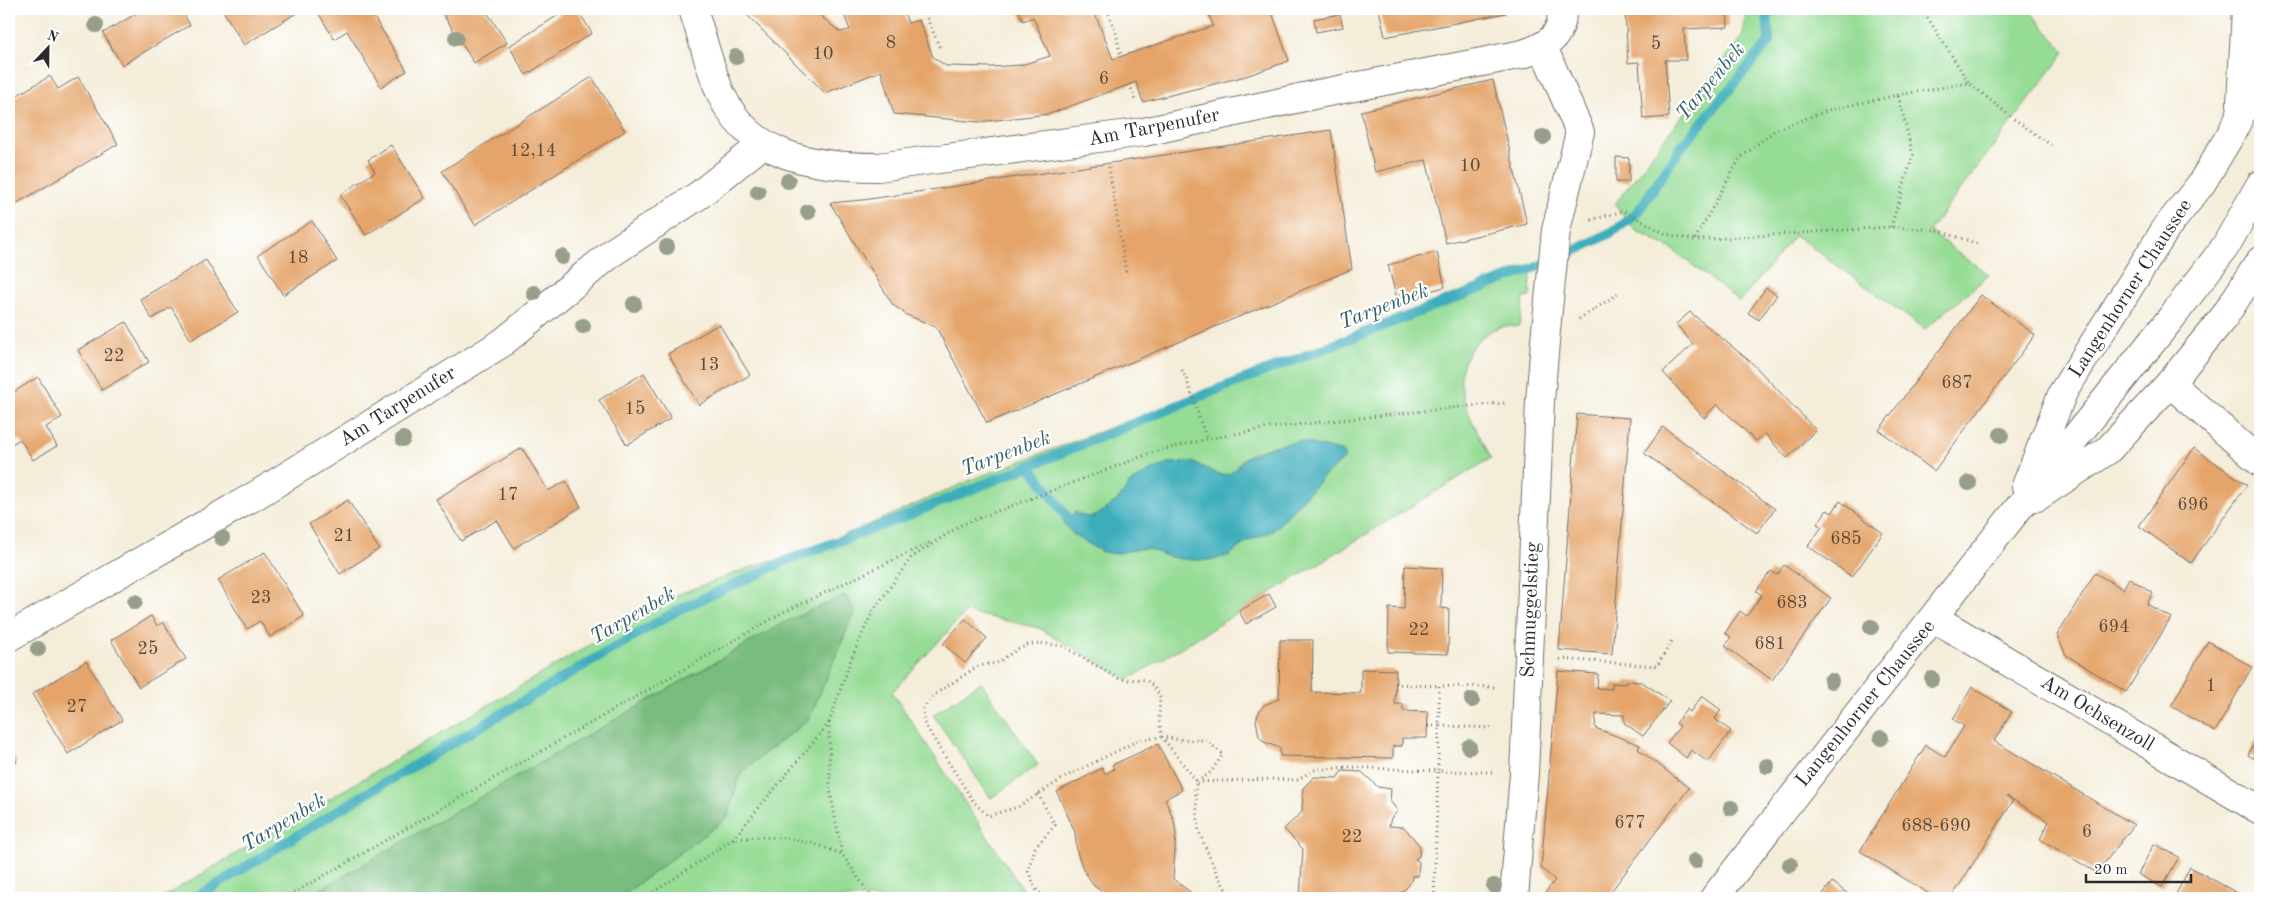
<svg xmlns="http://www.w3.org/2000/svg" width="2269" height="907" font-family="'Old Standard TT',serif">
  <rect width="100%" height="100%" fill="#fff"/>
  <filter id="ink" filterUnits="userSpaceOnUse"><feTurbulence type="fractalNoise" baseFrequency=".02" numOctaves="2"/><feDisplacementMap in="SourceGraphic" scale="10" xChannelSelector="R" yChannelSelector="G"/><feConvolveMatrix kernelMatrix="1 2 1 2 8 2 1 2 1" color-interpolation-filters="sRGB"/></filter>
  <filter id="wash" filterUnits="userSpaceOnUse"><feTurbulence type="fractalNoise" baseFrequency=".0096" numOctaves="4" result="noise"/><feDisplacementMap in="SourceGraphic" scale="20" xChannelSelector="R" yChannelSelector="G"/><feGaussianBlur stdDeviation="1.12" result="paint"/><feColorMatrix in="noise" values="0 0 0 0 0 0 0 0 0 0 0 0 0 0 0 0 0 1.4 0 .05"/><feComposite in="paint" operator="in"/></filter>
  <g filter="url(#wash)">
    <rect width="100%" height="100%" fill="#f4edd9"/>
    <path fill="#95dc95" stroke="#608460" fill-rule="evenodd" d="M 1746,9 L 2028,9 L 2065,52 L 1929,231 L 1989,275 L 1925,329 L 1795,235 L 1740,302 L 1672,249 L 1635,230 L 1615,204 L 1743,35 Z
      M 1531,269 L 1530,297 L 1524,298 L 1519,326 C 1513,326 1506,326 1500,327 C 1474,335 1456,364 1462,391 C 1466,414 1481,437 1491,458 L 1128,680 L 1039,628 L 966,612 L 892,692 L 1028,898 L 619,898 L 727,818 L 741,772 L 809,719 L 785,622 L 305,898 L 161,898 L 671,597 L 768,561 L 788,560 L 971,480 ZM 1300,441 L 1338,465 L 1324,476 L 1274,530 L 1246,542 L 1228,556 L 1170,557 L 1146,548 L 1112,554 L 1075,512 L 1086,517 L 1096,516 L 1119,499 L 1130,483 L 1192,462 C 1201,466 1214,475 1224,475 C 1236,474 1237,464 1244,458 C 1255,449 1285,444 1300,441 Z
      M 981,682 L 1038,765 L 991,798 L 933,715 Z"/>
    <path fill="#78bc7e" stroke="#527454" d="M 845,595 L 855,611 L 809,719 L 741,772 L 727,818 L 619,898 L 305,898 L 785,622 Z"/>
    <path fill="#3eadbc" stroke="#346c74" d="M 1300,441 L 1344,452 L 1344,459 L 1324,476 L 1274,530 L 1246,542 L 1228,556 L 1209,560 L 1191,560 L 1170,557 L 1146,548 L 1112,554 L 1100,551 L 1074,535 L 1063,522 L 1075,512 L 1086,517 L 1096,516 L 1119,499 L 1130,483 L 1150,471 L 1170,463 L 1192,462 L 1221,475 L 1229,474 L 1237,468 L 1244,458 L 1274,446 Z"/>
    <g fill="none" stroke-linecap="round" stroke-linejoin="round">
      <path stroke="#3eadbc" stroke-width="10" d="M 1030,466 L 1067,517
        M 195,898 L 342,808 L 678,610 L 788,560 L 901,518 L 1211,392 L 1567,255 L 1612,232 L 1629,220 L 1639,210 L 1679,150 L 1769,42 L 1767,9"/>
    </g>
    <g id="blocks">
      <path fill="#e5a56a" d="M 144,9 L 181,9 L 190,25 L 122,65 L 103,33 Z
        M 222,9 L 296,9 L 298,12 L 244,45 Z
        M 316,9 L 369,9 L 407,71 L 381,87 L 347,31 L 334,39 Z
        M 440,9 L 485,9 L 507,43 L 474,63 Z
        M 568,9 L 577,9 L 592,33 L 526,75 L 509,46 Z
        M 741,9 L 812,9 L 840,32 L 850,30 L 842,9 L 903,9 L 908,23 L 919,20 L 933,57 L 946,66 L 992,67 L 1021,65 L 1050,56 L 1033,17 L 1023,21 L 1018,9 L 1093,9 L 1113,59 L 1213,26 L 1207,9 L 1271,9 L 1289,61 L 1246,76 L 1143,102 L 1136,82 L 1049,114 L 979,122 L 894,114 L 881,71 L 825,93 Z
        M 1379,9 L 1505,9 L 1506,13 L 1385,37 Z
        M 1625,9 L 1727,9 L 1728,27 L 1684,29 L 1686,60 L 1665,60 L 1669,117 L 1643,119 L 1639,62 L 1628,63 Z
        M 1340,14 L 1343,27 L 1316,32 L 1314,19 Z
        M 50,76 L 58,89 L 78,77 L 118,144 L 9,208 L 9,100 Z
        M 592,77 L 625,131 L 475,225 L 442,171 Z
        M 1493,80 L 1527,224 L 1446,243 L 1426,160 L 1375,172 L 1361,111 Z
        M 1331,130 L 1352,269 L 987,423 L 936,327 L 907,315 L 893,305 L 830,203 L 863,200 Z
        M 391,145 L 425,198 L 366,235 L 340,195 L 375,172 L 368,160 Z
        M 1616,157 L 1629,158 L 1629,182 L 1616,182 Z
        M 312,221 L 337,261 L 283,295 L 258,255 Z
        M 1437,252 L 1445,287 L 1397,299 L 1388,265 Z
        M 206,260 L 238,312 L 191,340 L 171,307 L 152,319 L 140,299 Z
        M 1766,288 L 1777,295 L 1759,320 L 1748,313 Z
        M 1981,295 L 2035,335 L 1934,471 L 1879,430 Z
        M 1690,312 L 1752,363 L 1816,430 L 1787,458 L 1765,434 L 1756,441 L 1717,404 L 1704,418 L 1663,372 L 1693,344 L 1676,324 Z
        M 126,322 L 149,362 L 102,390 L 78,350 Z
        M 719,324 L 750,375 L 699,405 L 668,354 Z
        M 644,373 L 671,418 L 627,445 L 599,400 Z
        M 38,377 L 62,417 L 46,427 L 57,446 L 33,460 L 20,439 L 9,446 L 9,395 Z
        M 1577,414 L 1630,418 L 1612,654 L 1559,650 Z
        M 1663,427 L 1775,509 L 1757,533 L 1644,453 Z
        M 522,448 L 548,491 L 566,481 L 581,507 L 514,548 L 497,520 L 461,541 L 436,499 Z
        M 2194,448 L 2247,485 L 2191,563 L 2139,526 Z
        M 348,500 L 379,549 L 340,574 L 309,524 Z
        M 1840,501 L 1883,533 L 1852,577 L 1808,546 L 1822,527 L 1817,524 L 1827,510 L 1832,513 Z
        M 265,552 L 304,616 L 270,637 L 260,621 L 247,629 L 218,580 Z
        M 1784,565 L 1831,598 L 1772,680 L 1725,646 L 1731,637 L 1725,633 L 1740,611 L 1747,616 L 1753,607 L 1762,595 L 1756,591 L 1771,571 L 1777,575 Z
        M 1405,566 L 1442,568 L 1441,608 L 1449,609 L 1448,654 L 1388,652 L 1389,608 L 1404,609 Z
        M 2095,573 L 2123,589 L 2129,578 L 2153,593 L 2147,604 L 2171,618 L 2126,692 L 2066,655 L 2057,635 Z
        M 1269,594 L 1276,607 L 1246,624 L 1239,611 Z
        M 151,616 L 157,626 L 163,622 L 186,659 L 139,687 L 111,640 Z
        M 965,619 L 987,638 L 965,663 L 943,644 Z
        M 1280,640 L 1313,640 L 1312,692 L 1361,693 L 1361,669 L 1396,670 L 1395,704 L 1403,704 L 1403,711 L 1428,712 L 1427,738 L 1402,738 L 1402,746 L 1393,746 L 1393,758 L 1280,756 L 1280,748 L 1264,742 L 1259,736 L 1256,720 L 1259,712 L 1264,705 L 1279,699 Z
        M 2208,641 L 2252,667 L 2215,732 L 2171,706 Z
        M 86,661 L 122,720 L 68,754 L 32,694 Z
        M 1558,671 L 1598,674 L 1597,688 L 1612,689 L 1612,683 L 1626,684 L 1626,681 L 1642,682 L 1670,701 L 1643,736 L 1624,723 L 1624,715 L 1596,714 L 1595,728 L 1640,745 L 1638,749 L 1689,788 L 1606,898 L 1541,898 L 1555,880 L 1541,868 Z
        M 1972,687 L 2012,712 L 1994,741 L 2134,825 L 2097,873 L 2040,839 L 2049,822 L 2007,796 L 2013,801 L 1951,898 L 1936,898 L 1860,851 L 1926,745 L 1945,757 L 1964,726 L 1953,719 Z
        M 1702,696 L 1721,710 L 1715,719 L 1731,731 L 1708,762 L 1691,750 L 1686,758 L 1667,743 L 1680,726 L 1676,723 L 1687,709 L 1690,712 Z
        M 2260,733 L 2260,762 L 2248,755 Z
        M 1158,744 L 1182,790 L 1165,799 L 1174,821 L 1176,834 L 1173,879 L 1198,898 L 1107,898 L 1105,894 L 1094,886 L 1083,869 L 1077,852 L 1075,832 L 1057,792 L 1102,768 L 1105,774 L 1114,769 L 1112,765 Z
        M 9,748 L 17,762 L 9,767 Z
        M 1342,771 L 1362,772 L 1378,787 L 1391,789 L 1390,801 L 1398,811 L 1391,818 L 1389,826 L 1404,827 L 1420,846 L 1419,856 L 1415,859 L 1419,862 L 1418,876 L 1412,876 L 1411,883 L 1396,898 L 1300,898 L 1303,849 L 1284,829 L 1302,812 L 1303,788 L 1314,777 L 1337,778 Z
        M 2154,844 L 2179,857 L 2162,887 L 2138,874 Z
        M 2190,867 L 2241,895 L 2240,898 L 2174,898 Z
        M 1832,882 L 1854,898 L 1820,898 Z"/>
    </g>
  </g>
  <g filter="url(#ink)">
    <use href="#blocks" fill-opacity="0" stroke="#716f68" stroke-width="1"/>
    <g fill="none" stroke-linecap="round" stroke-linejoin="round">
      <g stroke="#716f68" stroke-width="30">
        <path id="street" d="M 693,9 C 702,36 709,66 720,92 C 749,158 814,167 878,167 L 1144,132 L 1318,94 L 1523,54 C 1547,46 1563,37 1562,9
          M 2170,383 L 2260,462
          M 1934,618 L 2260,810
          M 9,637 L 258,494 L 502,343 L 613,252 L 699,195 L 763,144
          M 1514,898 L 1524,773 L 1540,401 L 1546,330 L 1556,230 L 1580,132 L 1543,47"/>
      </g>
      <g stroke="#716f68" stroke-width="30">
        <path id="secondary" d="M 2241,104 L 2246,9
          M 2026,486 L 2063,392 L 2167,227 L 2201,184 L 2231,134 L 2260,75
          M 2037,497 L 2108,450 L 2170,383 L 2224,317 L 2260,261
          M 1714,898 L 2017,510 L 2172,317 L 2225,247 L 2260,185"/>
      </g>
      <path stroke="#716f68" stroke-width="3" stroke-dasharray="1 4" stroke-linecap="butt" d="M 923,9 L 940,48
        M 1107,9 L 1116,33 L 1121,57
        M 1922,9 L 1969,83 L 2014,119 L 2051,145
        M 1130,84 L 1135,101
        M 1109,167 L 1126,273
        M 1591,220 L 1624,211 L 1666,234 L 1695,240 L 1891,227 L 1937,230 L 1978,244
        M 1891,227 L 1913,155 L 1898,95
        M 1695,239 L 1740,158 L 1775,130 L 1829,110 L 1898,95 L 1969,83
        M 1579,319 L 1621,292
        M 1182,370 C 1193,392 1197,416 1207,439
        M 1560,659 L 1657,666 L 1672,641
        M 1395,684 L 1439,686
        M 829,723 L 851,659 L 873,611 L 911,558 L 961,525 L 1154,452 L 1207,439 L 1268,428 L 1469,406 L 1507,403
        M 1428,726 L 1439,726 L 1439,686 L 1497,687
        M 1197,782 L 1211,772 L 1223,754 L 1205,740 L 1182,740 L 1162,737 L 1139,740 L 1067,776 L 1018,807 L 988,816 L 973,801 L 924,723 L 923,709 L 934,695 L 978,666 L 997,663 L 1016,650 L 1028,645 L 1040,643 L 1063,646 L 1119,679 C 1142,682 1145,672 1160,696 L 1159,720 L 1162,737 L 1197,782 L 1195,788 L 1199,832 L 1217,874 L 1231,898
        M 1197,782 L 1271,779 L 1297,780 L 1314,770 L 1348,767 L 1438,771 L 1439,726 L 1495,728
        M 1038,794 L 1055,825 L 1035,848 L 1028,871 L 1037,891 L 1048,898
        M 733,839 L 829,723 L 830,790 L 842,854
        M 285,898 L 784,612 L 931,542
        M 645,898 L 733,839 L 760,837 L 787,838 L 815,844 L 842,854 L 872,898
        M 1434,898 L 1438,771 L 1492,772"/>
      <use href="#street" stroke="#fff" stroke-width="28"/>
      <use href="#secondary" stroke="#fff" stroke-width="28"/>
    </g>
    <g fill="#979f8b">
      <circle cx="96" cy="25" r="8"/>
      <circle cx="456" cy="38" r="8"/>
      <circle cx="736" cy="57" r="8"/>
      <circle cx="1543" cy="137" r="8"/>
      <circle cx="788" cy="181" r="8"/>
      <circle cx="758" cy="192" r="8"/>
      <circle cx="808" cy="212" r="8"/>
      <circle cx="667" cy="247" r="8"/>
      <circle cx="562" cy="257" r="8"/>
      <circle cx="534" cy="293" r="8"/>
      <circle cx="634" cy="304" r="8"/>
      <circle cx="583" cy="326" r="8"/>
      <circle cx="2001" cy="435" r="8"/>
      <circle cx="403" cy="439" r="8"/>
      <circle cx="1969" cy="483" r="8"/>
      <circle cx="222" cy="538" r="8"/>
      <circle cx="135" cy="602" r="8"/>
      <circle cx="1871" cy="627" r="8"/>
      <circle cx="38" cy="649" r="8"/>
      <circle cx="1932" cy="679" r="8"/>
      <circle cx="1831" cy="681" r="8"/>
      <circle cx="1472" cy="700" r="8"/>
      <circle cx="1881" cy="738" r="8"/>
      <circle cx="1469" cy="747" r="8"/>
      <circle cx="1767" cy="766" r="8"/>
      <circle cx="1731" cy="808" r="8"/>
      <circle cx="1695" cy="861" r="8"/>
      <circle cx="1790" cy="865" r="8"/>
      <circle cx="1494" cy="886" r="8"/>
    </g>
  </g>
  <g text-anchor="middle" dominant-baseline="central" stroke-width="4.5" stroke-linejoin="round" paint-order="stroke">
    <g font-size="18" fill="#5a4a3b">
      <text x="891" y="43">8</text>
      <text x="1656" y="44">5</text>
      <text x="823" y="54">10</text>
      <text x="1104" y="79">6</text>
      <text x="533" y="151">12,14</text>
      <text x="1470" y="166">10</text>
      <text x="298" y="258">18</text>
      <text x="114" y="356">22</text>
      <text x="709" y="365">13</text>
      <text x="1957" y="383">687</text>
      <text x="635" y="409">15</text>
      <text x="508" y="495">17</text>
      <text x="2193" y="505">696</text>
      <text x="344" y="536">21</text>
      <text x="1846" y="539">685</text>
      <text x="261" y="598">23</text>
      <text x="1792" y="603">683</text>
      <text x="2114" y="627">694</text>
      <text x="1419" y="630">22</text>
      <text x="1770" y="644">681</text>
      <text x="148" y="649">25</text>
      <text x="2211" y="686">1</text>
      <text x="77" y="707">27</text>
      <text x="1630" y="823">677</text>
      <text x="1936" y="826">688-690</text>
      <text x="2087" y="832">6</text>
      <text x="1352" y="837">22</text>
    </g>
    <g font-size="20" fill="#2b2b2b" stroke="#fff">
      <text transform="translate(1154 128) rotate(-11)">Am Tarpenufer</text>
      <text transform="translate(2131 289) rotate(-57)">Langenhorner Chaussee</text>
      <text transform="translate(398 407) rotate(-32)">Am Tarpenufer</text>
      <text transform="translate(1531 610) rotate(-88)">Schmuggelstieg</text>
      <text transform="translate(1866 704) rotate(-51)">Langenhorner Chaussee</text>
      <text transform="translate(2097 714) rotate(31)">Am Ochsenzoll</text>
    </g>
    <g font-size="21" font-style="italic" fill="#335f65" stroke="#fff">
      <text transform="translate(1711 82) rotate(-50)">Tarpenbek</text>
      <text transform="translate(1384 307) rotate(-21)">Tarpenbek</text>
      <text transform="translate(1006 454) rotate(-21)">Tarpenbek</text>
      <text transform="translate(633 616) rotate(-30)">Tarpenbek</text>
      <text transform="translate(284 823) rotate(-31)">Tarpenbek</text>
    </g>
  </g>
  <rect width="2269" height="907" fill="none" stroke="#fff" stroke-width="30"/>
  <g transform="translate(48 48) rotate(22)" stroke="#ffffff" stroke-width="4" paint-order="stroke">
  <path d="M0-4L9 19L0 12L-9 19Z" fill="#2b2b2b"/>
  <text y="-8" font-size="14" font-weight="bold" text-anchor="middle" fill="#2b2b2b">N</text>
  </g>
  <path d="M2086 874v8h105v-8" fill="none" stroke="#2b2b2b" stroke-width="2.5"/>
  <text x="2094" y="874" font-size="15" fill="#2b2b2b" stroke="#ffffff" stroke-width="4" paint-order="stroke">20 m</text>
</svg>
